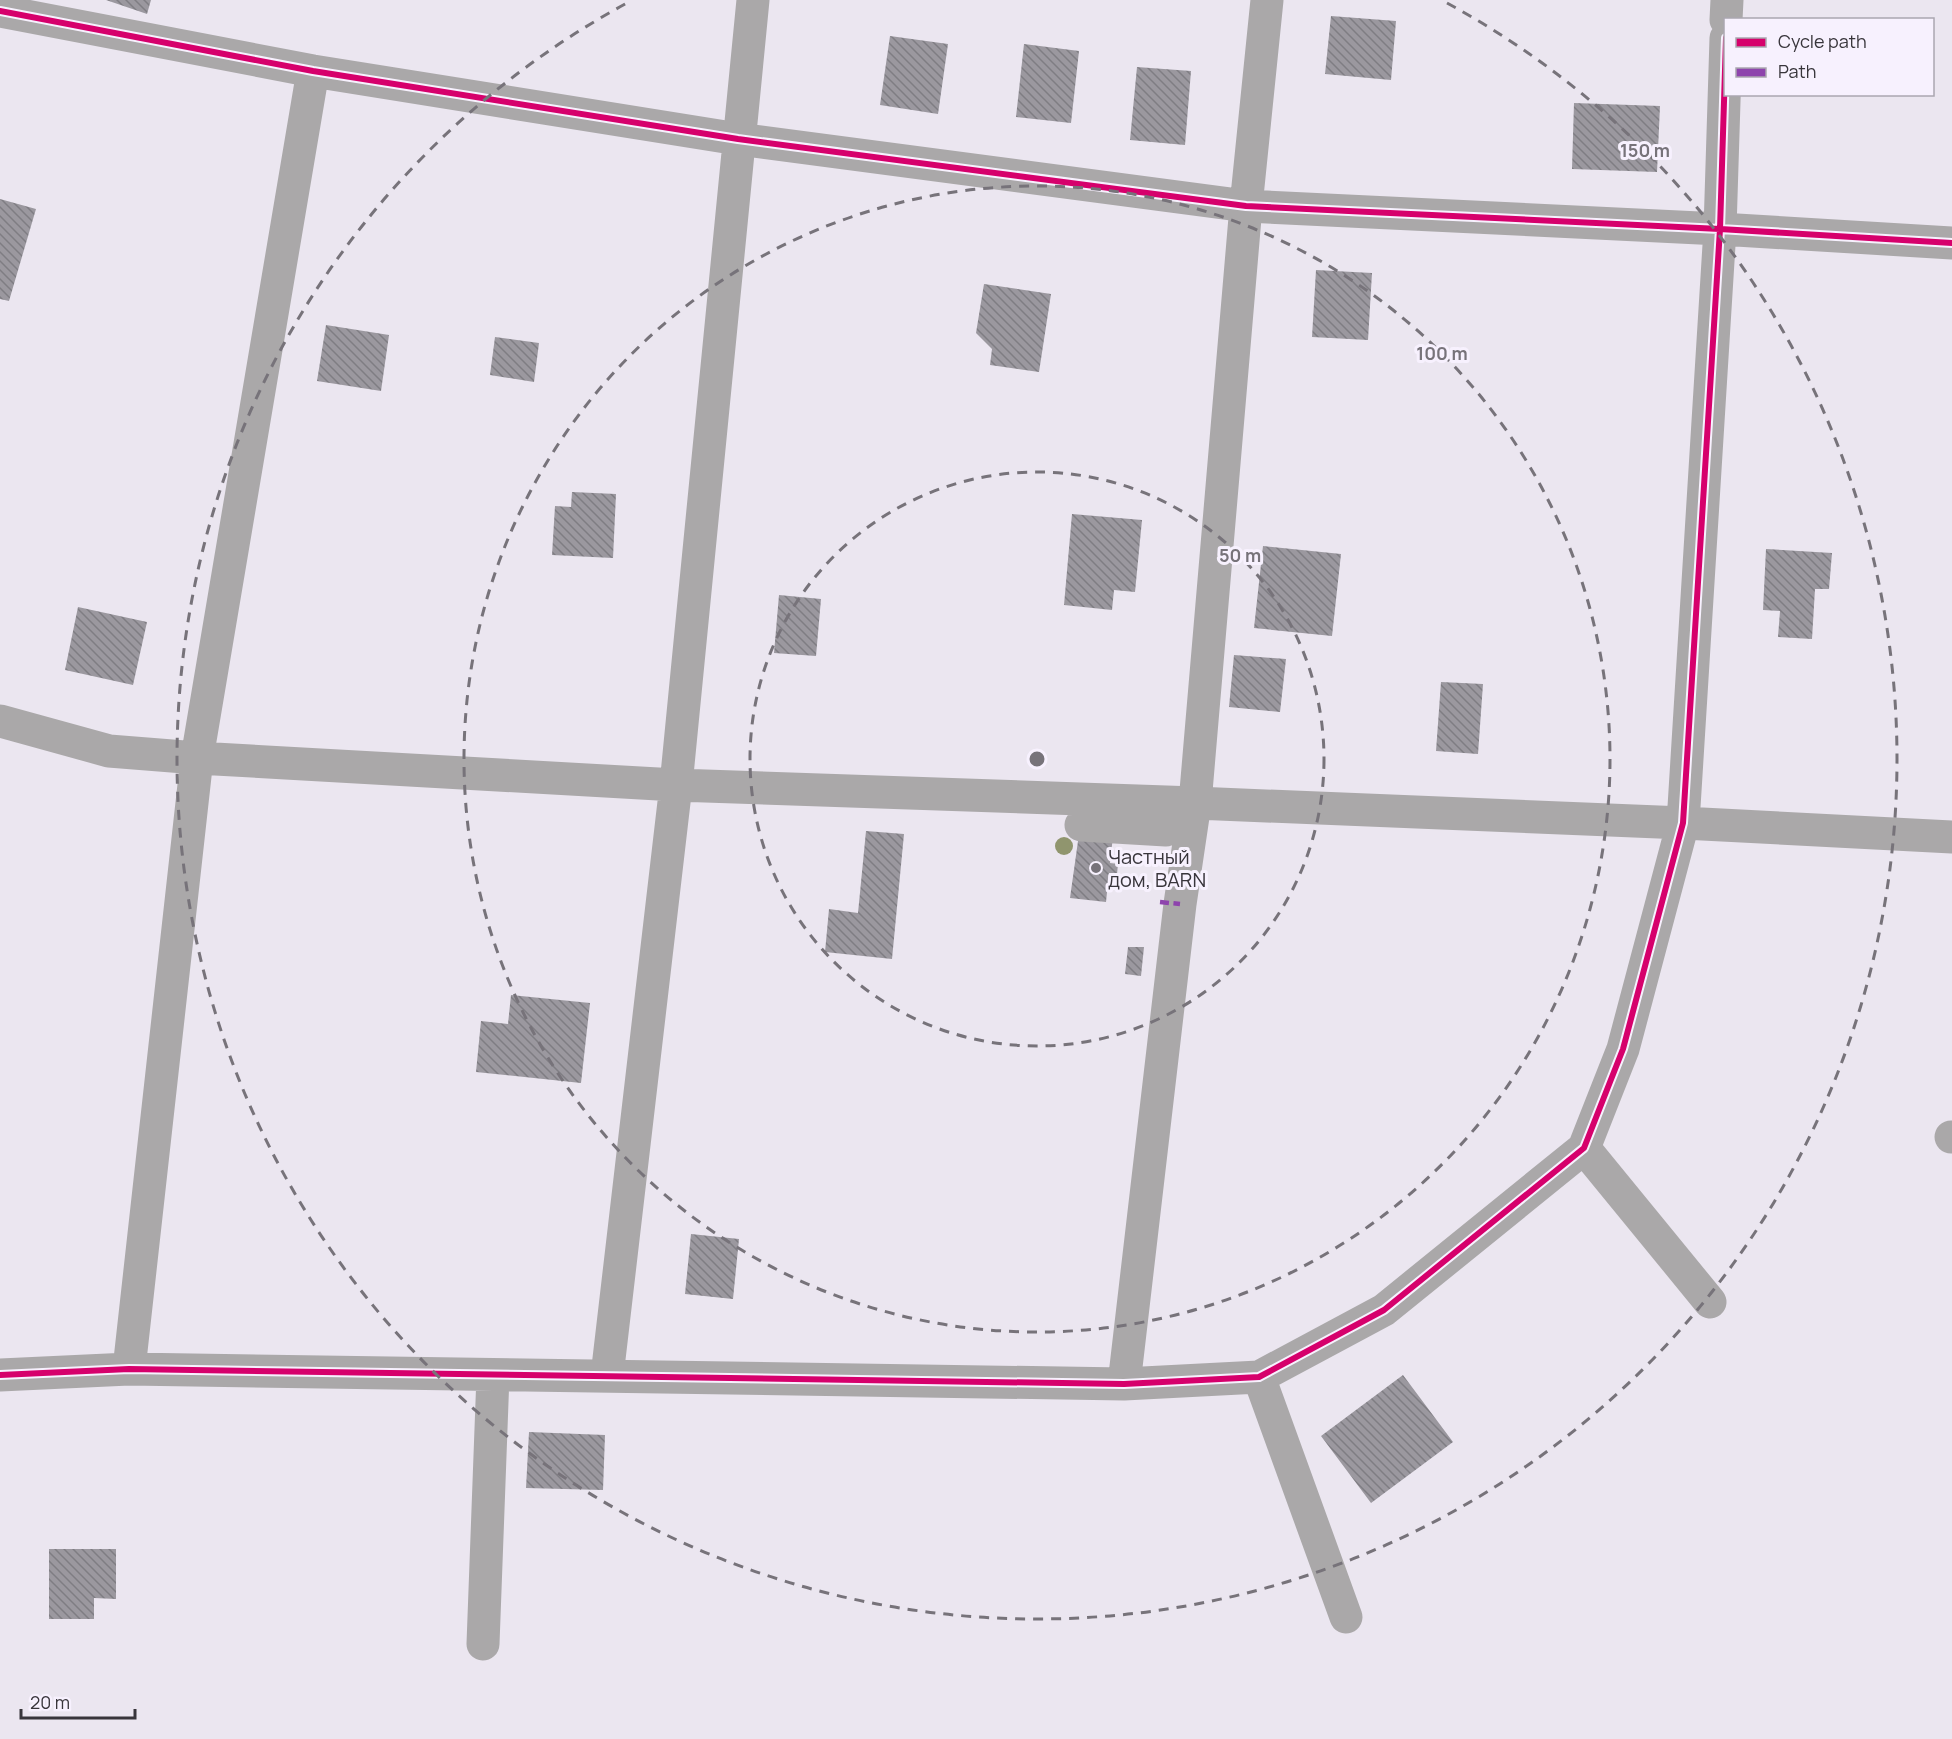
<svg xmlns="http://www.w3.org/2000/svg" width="1952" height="1739" font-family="Manrope,sans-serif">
  <defs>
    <pattern id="building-back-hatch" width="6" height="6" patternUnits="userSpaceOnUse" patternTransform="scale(1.5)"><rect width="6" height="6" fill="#9b989f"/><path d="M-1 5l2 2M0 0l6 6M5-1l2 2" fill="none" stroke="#7f7d83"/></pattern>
  </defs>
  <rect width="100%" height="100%" fill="#ebe6f0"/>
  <path fill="url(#building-back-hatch)" d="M 106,0 L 151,0 L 147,14 Z
    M 1331,16 L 1396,21 L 1391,80 L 1325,74 Z
    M 890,36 L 948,44 L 938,114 L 880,105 Z
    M 1024,44 L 1079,51 L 1071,123 L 1016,117 Z
    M 1137,67 L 1191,71 L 1185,145 L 1130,140 Z
    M 1574,103 L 1660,106 L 1657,172 L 1572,169 Z
    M 0,199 L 36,209 L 9,301 L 0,299 Z
    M 1316,270 L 1372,273 L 1368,340 L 1312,337 Z
    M 984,284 L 1051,294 L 1039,372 L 990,365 L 992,349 L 976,333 Z
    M 326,325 L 389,335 L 381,391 L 317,381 Z
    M 495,337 L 539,343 L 534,382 L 490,375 Z
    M 572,492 L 616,494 L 613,558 L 552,555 L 555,506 L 571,507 Z
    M 1072,514 L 1142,520 L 1135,592 L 1114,590 L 1112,610 L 1064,605 Z
    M 1263,546 L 1341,554 L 1332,636 L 1254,628 Z
    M 1766,549 L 1832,553 L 1829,589 L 1815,589 L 1812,639 L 1778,637 L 1780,611 L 1763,610 Z
    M 779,595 L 821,599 L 816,656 L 774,653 Z
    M 78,607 L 147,622 L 133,685 L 65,670 Z
    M 1234,655 L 1286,659 L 1280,712 L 1229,707 Z
    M 1441,682 L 1483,684 L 1478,754 L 1436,751 Z
    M 866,831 L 904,834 L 892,959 L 825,952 L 829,909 L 858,913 Z
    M 1079,834 L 1113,836 L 1110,863 L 1118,864 L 1117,874 L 1109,873 L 1106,902 L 1070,898 Z
    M 1128,947 L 1144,947 L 1141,976 L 1125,974 Z
    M 511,995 L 590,1003 L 581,1083 L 476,1072 L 481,1021 L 508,1024 Z
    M 691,1234 L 739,1239 L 733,1299 L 685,1294 Z
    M 1403,1375 L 1453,1442 L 1371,1503 L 1321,1436 Z
    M 529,1432 L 605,1435 L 603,1490 L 526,1488 Z
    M 49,1549 L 116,1549 L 116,1599 L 94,1598 L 94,1619 L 49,1619 Z"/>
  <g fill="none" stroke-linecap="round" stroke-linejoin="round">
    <path stroke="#aaa8a9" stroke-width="33" d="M 0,11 L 313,71 L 738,139 L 1246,206 L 1720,229 L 1952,243
      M 1726,20 L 1727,0
      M 0,721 L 109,751 L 197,758 L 676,785 L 1195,803 L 1683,823 L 1952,837
      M 1081,825 L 1166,830 L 1195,803
      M 1951,1137 L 1952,1137
      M 1584,1148 L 1710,1302
      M 129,1369 L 197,758 L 313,71
      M 0,1375 L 129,1369 L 1124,1384 L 1259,1377 L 1384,1310 L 1584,1148 L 1623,1049 L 1683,823 L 1720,229 L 1726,38
      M 607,1376 L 676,785 L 753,0
      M 1259,1377 L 1346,1617
      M 1124,1384 L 1180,904 L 1195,803 L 1246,206 L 1267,0
      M 483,1644 L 493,1375"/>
    <path stroke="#8e44ad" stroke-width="4.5" stroke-dasharray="9 4.5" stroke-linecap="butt" d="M 1160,902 L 1180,904"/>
    <g stroke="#f7f1fe" stroke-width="10">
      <path id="cycleway" d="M 0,11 L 313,71 L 738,139 L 1246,206 L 1720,229 L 1952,243
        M 0,1375 L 129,1369 L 1124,1384 L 1259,1377 L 1384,1310 L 1584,1148 L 1623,1049 L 1683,823 L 1720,229 L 1726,38"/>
    </g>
    <use href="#cycleway" stroke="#d6006c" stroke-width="6"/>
  </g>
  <circle fill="#90956e" cx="1064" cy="846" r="9"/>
  <g fill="none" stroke="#77737a" stroke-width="3" stroke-dasharray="10 8">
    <circle cx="1037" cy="759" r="287"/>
    <circle cx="1037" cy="759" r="573"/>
    <path d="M1447 3A860 860 0 1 1 627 3"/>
  </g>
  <circle fill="#77737a" stroke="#f7f1fe" stroke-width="2" cx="1096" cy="868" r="6"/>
  <g text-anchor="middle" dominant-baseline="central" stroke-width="6" stroke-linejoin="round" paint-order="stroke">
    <g font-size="20" fill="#38353b" stroke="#f7f1fe" text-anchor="start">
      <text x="1108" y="856">Частный<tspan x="1108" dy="23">дом, BARN</tspan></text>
    </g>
  </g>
  <circle cx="1037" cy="759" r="9" fill="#77737a" stroke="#f7f1fe" stroke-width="3"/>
  <g font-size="18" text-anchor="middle" font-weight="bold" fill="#77737a" stroke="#f7f1fe" stroke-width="6" stroke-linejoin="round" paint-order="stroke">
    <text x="1645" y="157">150 m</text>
    <text x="1442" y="360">100 m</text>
    <text x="1240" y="562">50 m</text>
  </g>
  <rect x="1724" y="18" width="210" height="78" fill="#f7f1fe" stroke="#aba6b0" stroke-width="1.5"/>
  <rect x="1736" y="38" width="30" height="9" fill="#d6006c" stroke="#aba6b0" stroke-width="1.5"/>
  <text x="1778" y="48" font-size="18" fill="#38353b">Cycle path</text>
  <rect x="1736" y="68" width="30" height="9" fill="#8e44ad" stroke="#aba6b0" stroke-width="1.5"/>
  <text x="1778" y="78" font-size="18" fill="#38353b">Path</text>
  <path d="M21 1709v9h114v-9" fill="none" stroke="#38353b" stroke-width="3"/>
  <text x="30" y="1709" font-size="18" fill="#38353b" stroke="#f7f1fe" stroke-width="4.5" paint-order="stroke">20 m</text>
</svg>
